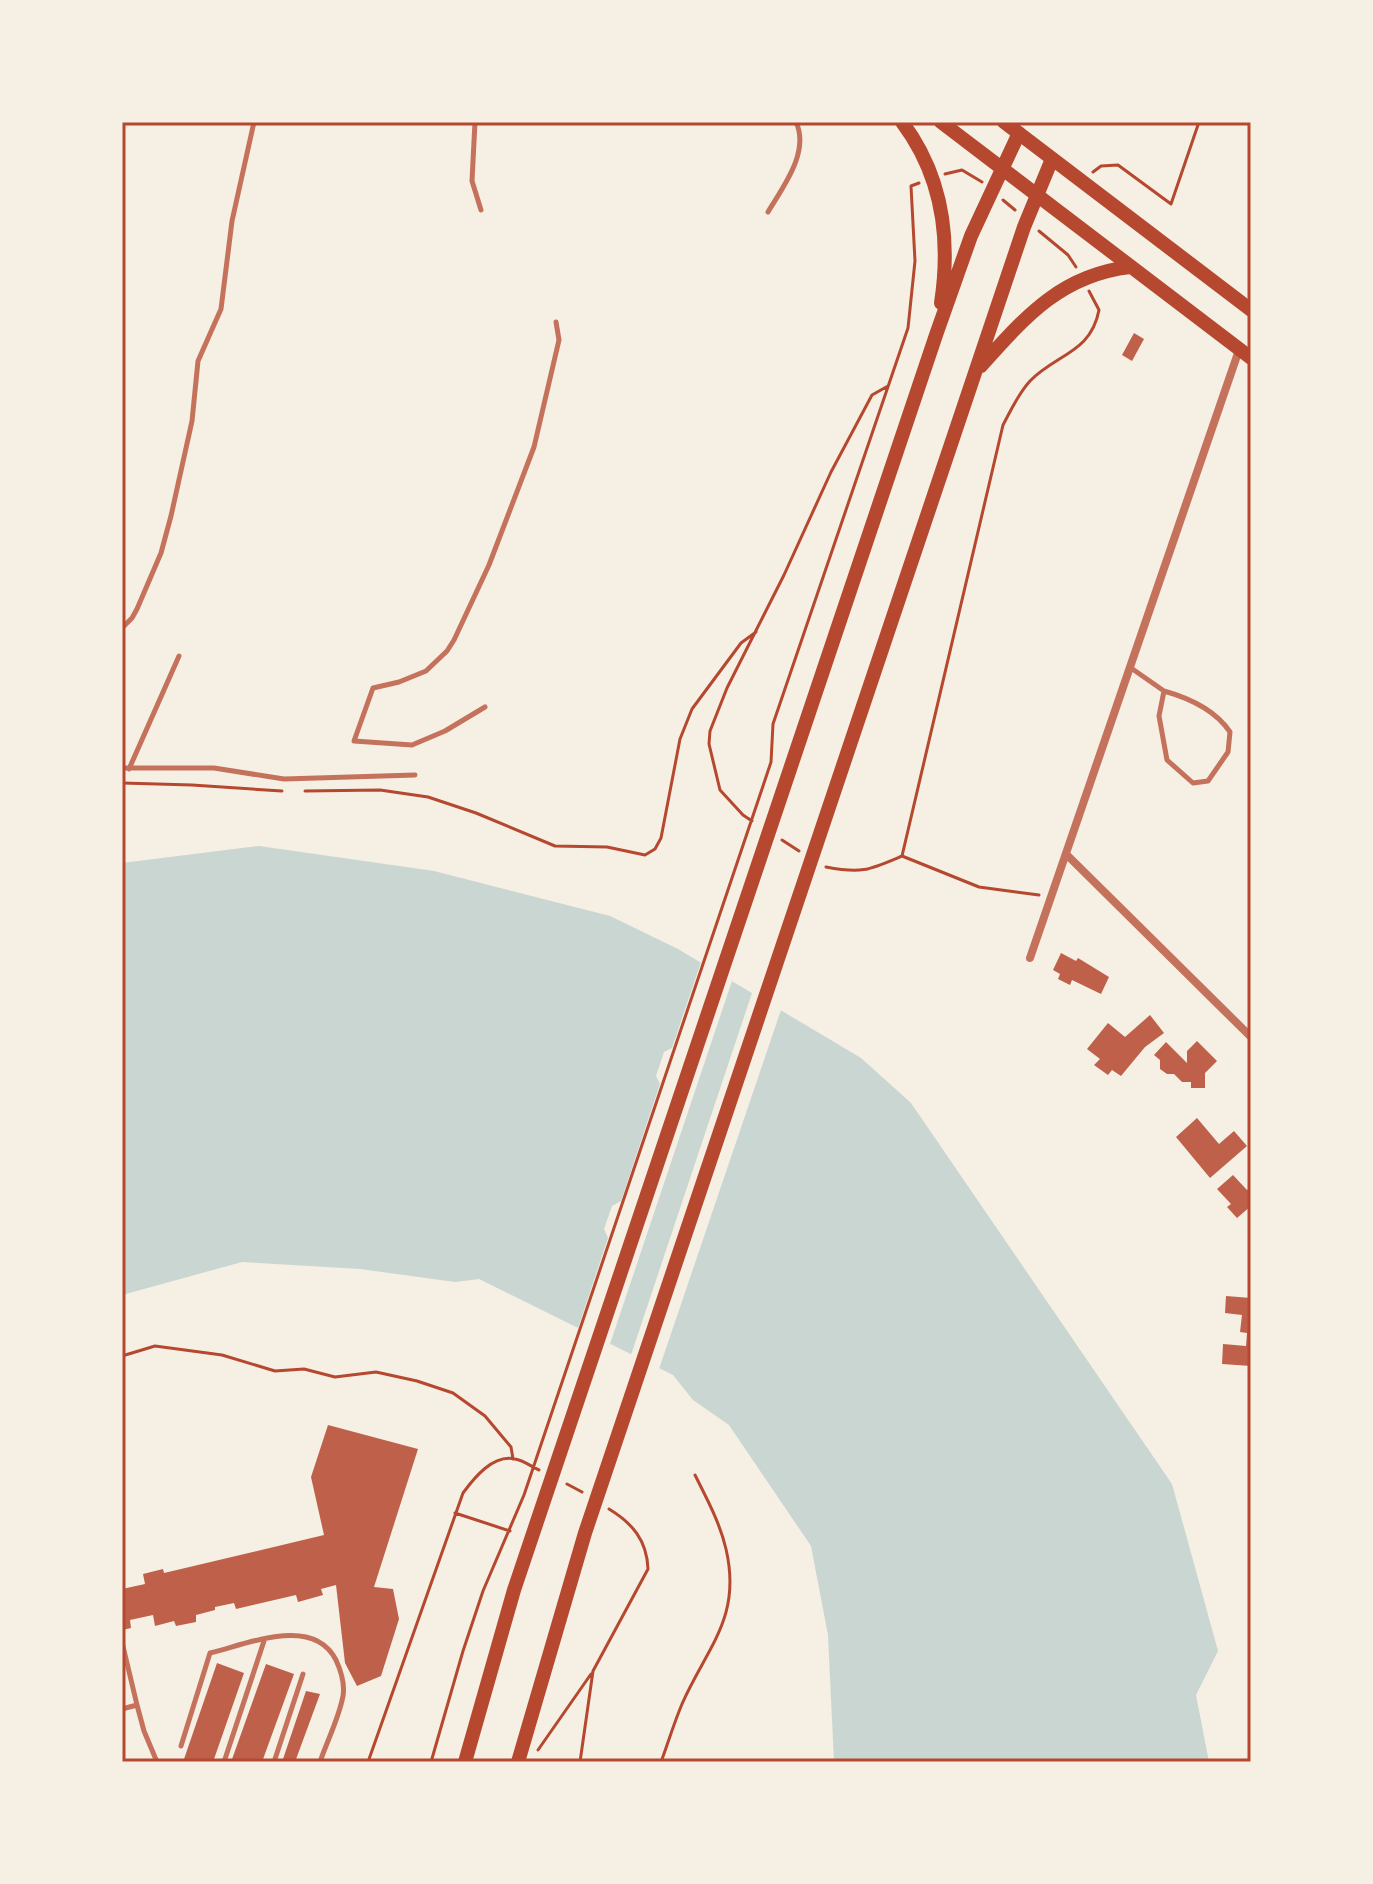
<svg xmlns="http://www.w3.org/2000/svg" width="1373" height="1884" font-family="Barlow,sans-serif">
  <rect width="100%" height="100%" fill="#f6efe4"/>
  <path fill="#c9d6d2" d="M 259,846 L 434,871 L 610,916 L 678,949 L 861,1058 L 911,1103 L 1172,1484 L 1218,1651 L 1196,1695 L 1209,1762 L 834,1762 L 828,1635 L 811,1546 L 729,1425 L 693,1400 L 673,1375 L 479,1279 L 455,1282 L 360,1269 L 242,1262 L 122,1295 L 122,863 Z"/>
  <path fill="#f6efe4" d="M 702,959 L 733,978 L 609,1347 L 577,1331 L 608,1238 L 604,1229 L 612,1206 L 621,1201 L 660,1084 L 656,1076 L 664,1052 L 672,1048 Z
    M 753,990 L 782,1007 L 658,1372 L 630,1358 Z"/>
  <path fill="#bf614a" d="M 1134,333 L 1144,339 L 1132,361 L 1122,355 Z
    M 1061,953 L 1076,961 L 1078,958 L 1109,977 L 1101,994 L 1072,980 L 1070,985 L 1058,979 L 1060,974 L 1053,970 Z
    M 1150,1015 L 1164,1033 L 1145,1047 L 1121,1076 L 1112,1070 L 1108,1075 L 1094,1065 L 1100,1059 L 1087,1049 L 1108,1023 L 1125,1037 Z
    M 1197,1041 L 1217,1061 L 1205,1073 L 1205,1088 L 1191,1088 L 1191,1082 L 1182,1082 L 1174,1074 L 1167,1074 L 1160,1069 L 1160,1060 L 1154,1055 L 1166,1042 L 1187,1063 L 1187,1051 Z
    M 1197,1118 L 1219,1144 L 1234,1131 L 1247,1146 L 1210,1178 L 1176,1137 Z
    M 1233,1175 L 1247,1190 L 1251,1187 L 1251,1206 L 1237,1218 L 1227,1207 L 1231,1204 L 1217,1189 Z
    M 1226,1296 L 1251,1298 L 1251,1366 L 1222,1364 L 1223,1344 L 1246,1346 L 1247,1333 L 1240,1332 L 1242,1315 L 1225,1313 Z
    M 328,1425 L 418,1449 L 374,1587 L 393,1589 L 399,1619 L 381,1676 L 357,1686 L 345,1663 L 336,1585 L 321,1589 L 323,1595 L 298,1602 L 296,1595 L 236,1609 L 234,1603 L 215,1607 L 215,1610 L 196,1615 L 196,1622 L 176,1626 L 174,1621 L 155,1626 L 153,1615 L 130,1620 L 131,1628 L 122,1630 L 122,1589 L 145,1584 L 143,1574 L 163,1569 L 164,1573 L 324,1535 L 311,1477 Z
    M 217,1663 L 244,1673 L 213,1762 L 183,1762 Z
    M 266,1664 L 294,1674 L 262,1762 L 231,1762 Z
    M 306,1691 L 320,1694 L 295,1762 L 282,1762 Z"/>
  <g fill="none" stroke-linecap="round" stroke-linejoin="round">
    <path stroke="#b5482f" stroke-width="3" d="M 1093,172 L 1101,166 L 1118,165 L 1171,204 L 1199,122
      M 945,174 L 962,170 L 982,182
      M 1003,200 L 1015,210
      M 1039,231 L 1068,255 L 1076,267
      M 122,783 L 192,785 L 282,791
      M 305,791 L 380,790 L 428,797 L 476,813 L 555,846 L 607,847 L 645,855 L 655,849 L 661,838 L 680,739 L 692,709 L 741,643 L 756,632
      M 752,821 L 743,815 L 720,790 L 709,744 L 710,731 L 727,688 L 784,575 L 831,472 L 872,395 L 888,386
      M 782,840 L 799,851
      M 902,856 L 1003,425 C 1011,410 1018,394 1030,381 C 1056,354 1091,353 1099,310 L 1089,291
      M 902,856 L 979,887 L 1039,895
      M 826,867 C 862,874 869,870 902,856
      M 122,1356 L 155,1346 L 222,1355 L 275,1371 L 304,1369 L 335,1377 L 376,1372 L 417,1381 L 453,1393 L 485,1416 L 511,1447 L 513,1459
      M 567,1484 L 582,1492
      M 455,1513 L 510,1531
      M 538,1750 L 591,1674
      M 368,1762 L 463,1493 C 474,1478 493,1454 515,1459 C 523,1460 532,1467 539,1470
      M 431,1762 L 463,1651 L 483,1591 L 524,1495 L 763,786 L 771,762 L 773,724 L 908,328 L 915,261 L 911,186 L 919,183
      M 580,1762 L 593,1671 L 648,1569 C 647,1540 632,1523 609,1509
      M 661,1762 C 668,1743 674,1723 682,1704 C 707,1647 742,1618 726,1549 C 720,1523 707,1499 695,1475"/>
    <path stroke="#c5725c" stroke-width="5" d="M 475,122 L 472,181 L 481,210
      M 768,212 C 783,187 810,152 796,122
      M 122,628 L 132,618 L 137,609 L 161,553 L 171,516 L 192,421 L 198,361 L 221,309 L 232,221 L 254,122
      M 1131,668 L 1164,691 L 1159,716 L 1167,760 L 1193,783 L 1208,781 L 1228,752 L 1230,732 C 1216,711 1189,698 1164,691
      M 485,707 L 445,731 L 412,745 L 354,741 L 373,688 L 399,682 L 426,671 L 447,651 L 454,640 L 489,565 L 534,447 L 559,340 L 556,322
      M 122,768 L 214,768 L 284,779 L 415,775
      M 129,769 L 179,656
      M 122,1642 L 137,1705
      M 122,1709 L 137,1705 L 144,1731 L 157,1762
      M 181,1746 L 210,1653 C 248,1644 313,1615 336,1660 C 341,1671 345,1684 343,1696 C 339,1718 327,1741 320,1762
      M 224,1762 L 264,1641
      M 274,1762 L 303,1674"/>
    <path stroke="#c5725c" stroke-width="8" d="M 1066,854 L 1251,1037
      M 1030,958 L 1239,350"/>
    <path stroke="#b5482f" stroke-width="14" d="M 902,122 C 942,175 951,238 941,303
      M 941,122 L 1251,358
      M 1004,122 L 1251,310
      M 981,366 C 1025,317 1061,275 1130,267
      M 465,1762 L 514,1590 L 936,335 L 971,236 L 1019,133
      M 518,1762 L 585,1533 L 1024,227 L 1052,159"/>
  </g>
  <rect width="1373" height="1884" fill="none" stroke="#f6efe4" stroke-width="248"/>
  <rect x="124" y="124" width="1125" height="1636" fill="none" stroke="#b5482f" stroke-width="3"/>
</svg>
